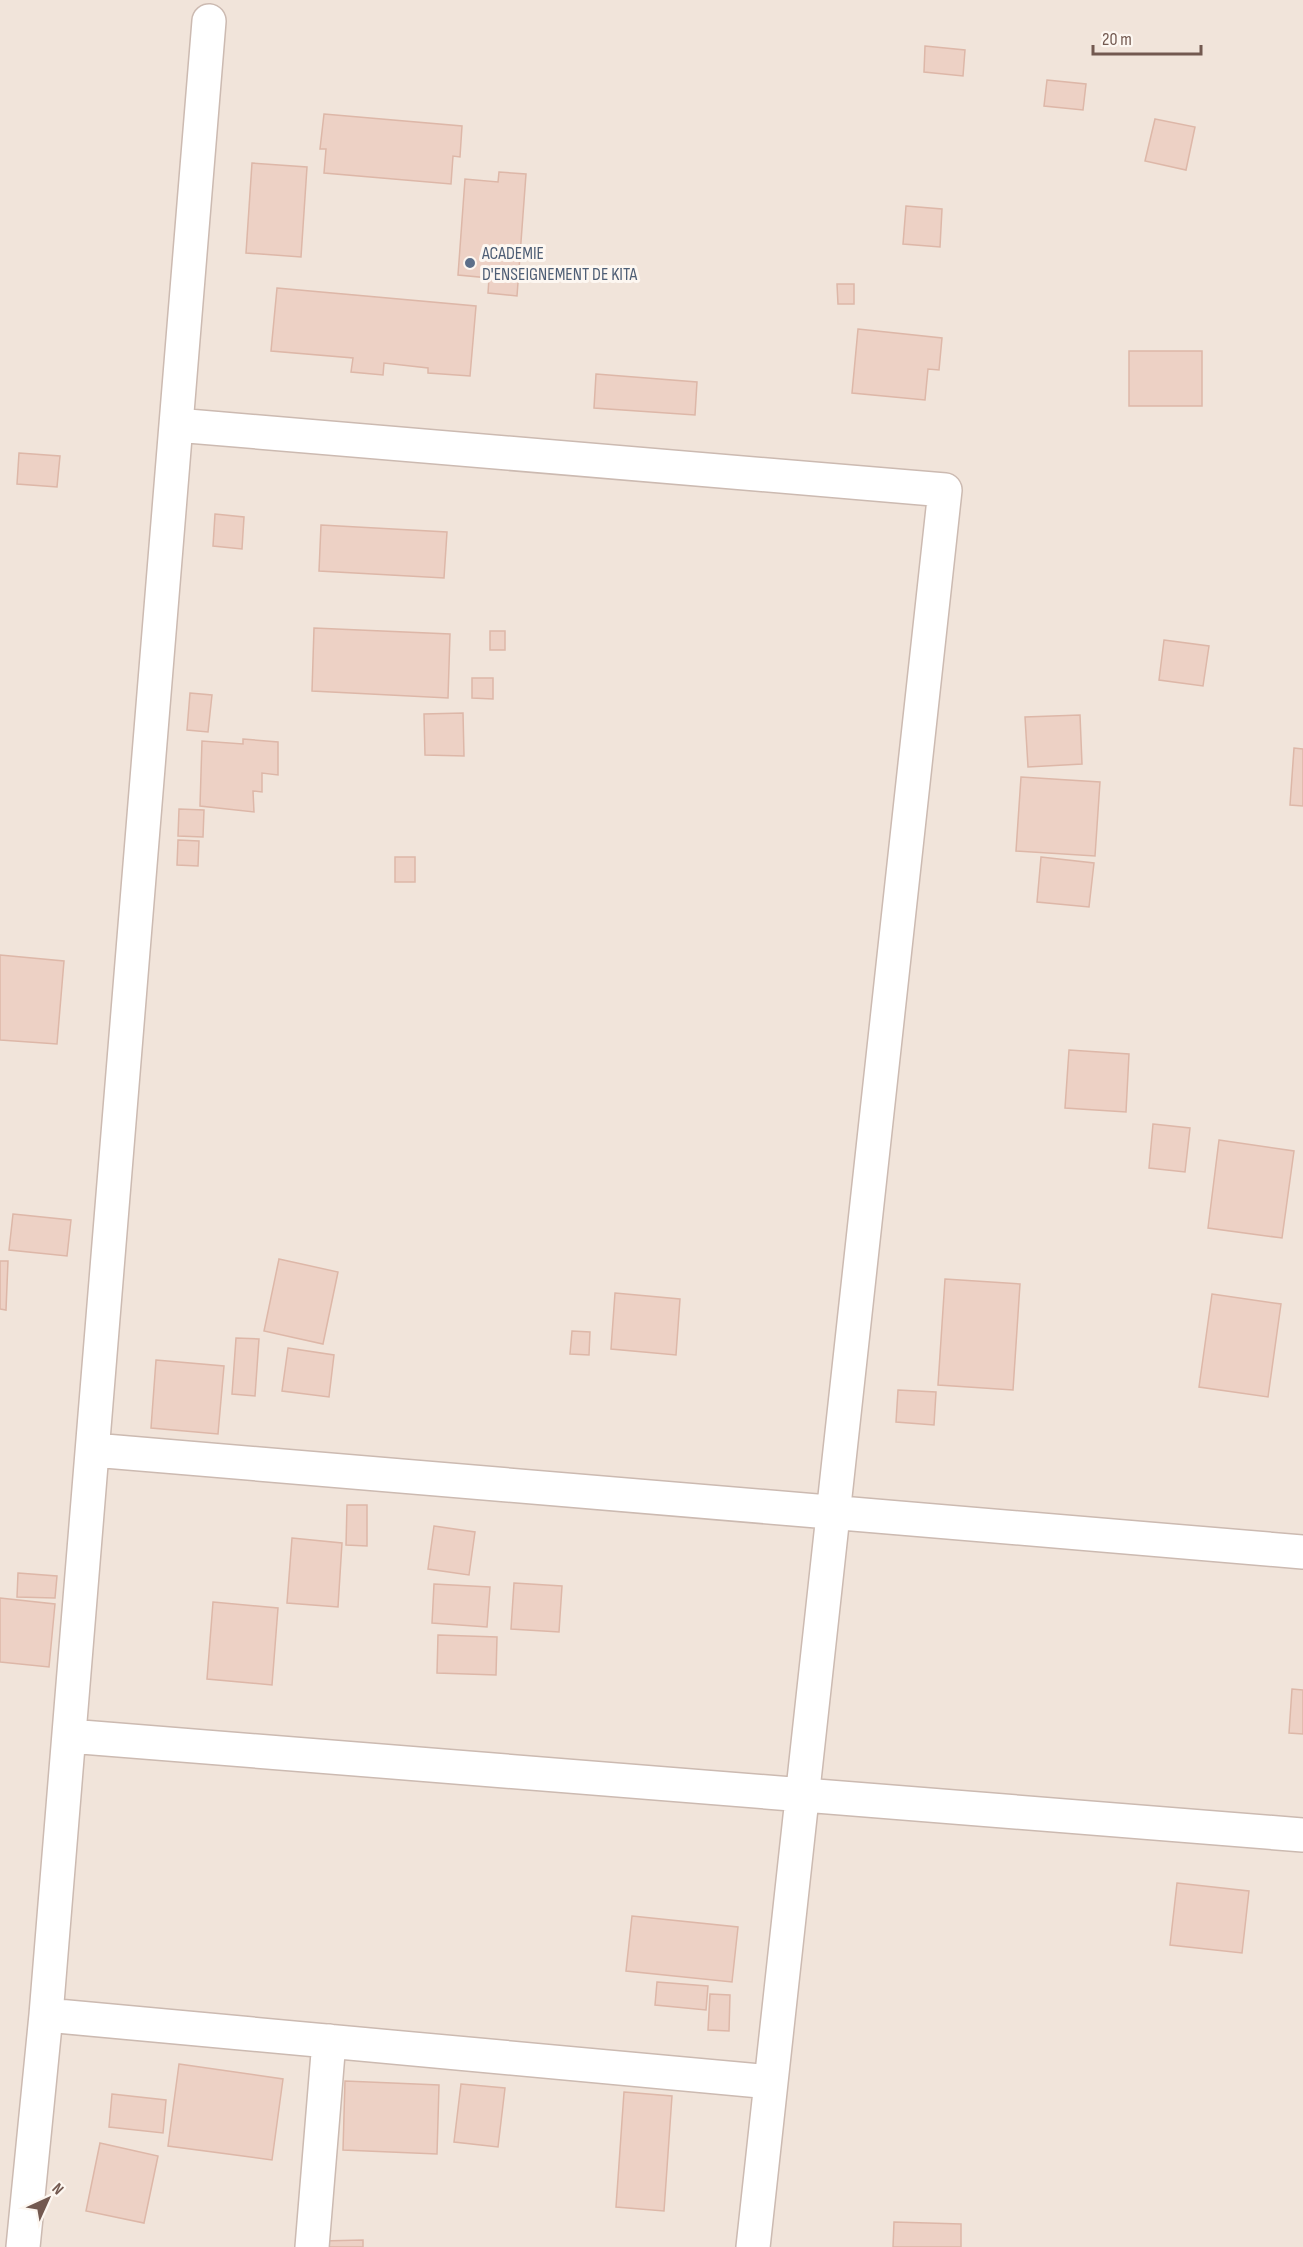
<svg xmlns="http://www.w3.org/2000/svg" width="1303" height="2247" font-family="'Sofia Sans Condensed',sans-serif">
  <rect width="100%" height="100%" fill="#faf3eb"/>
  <path fill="#f1e4da" d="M 0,0 L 1303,0 L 1303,2247 L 0,2247 Z"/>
  <path fill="#edd1c5" stroke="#ddb7a8" stroke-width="1.5" d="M 925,46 L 965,50 L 963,76 L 924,72 Z
    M 1047,80 L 1086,84 L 1083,110 L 1044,106 Z
    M 324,114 L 462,126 L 460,157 L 453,156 L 451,184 L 324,173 L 326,149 L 320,149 Z
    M 1155,119 L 1195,127 L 1186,170 L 1145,161 Z
    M 252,163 L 307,167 L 301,257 L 246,253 Z
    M 499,172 L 526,174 L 517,296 L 488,293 L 489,278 L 458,275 L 465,179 L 498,182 Z
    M 906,206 L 942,209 L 940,247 L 903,244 Z
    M 837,284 L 854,284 L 854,304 L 838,304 Z
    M 277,288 L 476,306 L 470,376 L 428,373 L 428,368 L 384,363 L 383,375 L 351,372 L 353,358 L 271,351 Z
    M 858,329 L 942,338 L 939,370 L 928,369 L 925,400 L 852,393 Z
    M 1129,351 L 1202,351 L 1202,406 L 1129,406 Z
    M 596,374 L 697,382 L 695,415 L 594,408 Z
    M 19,453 L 60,456 L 57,487 L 17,484 Z
    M 215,514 L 244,517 L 242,549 L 213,546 Z
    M 321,525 L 447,532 L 444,578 L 319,571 Z
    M 314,628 L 450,634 L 448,698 L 312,691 Z
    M 490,631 L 505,631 L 505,650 L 490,650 Z
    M 1164,640 L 1209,646 L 1203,686 L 1159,680 Z
    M 472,678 L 493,678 L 493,699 L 472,698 Z
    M 190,693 L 212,695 L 208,732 L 187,730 Z
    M 463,713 L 464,756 L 425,755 L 424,714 Z
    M 1080,715 L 1082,764 L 1028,767 L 1025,717 Z
    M 243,739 L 278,742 L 278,775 L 262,773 L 262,792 L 253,791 L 254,812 L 200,806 L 202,741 L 243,744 Z
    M 1294,748 L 1303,749 L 1303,806 L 1290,805 Z
    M 1021,777 L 1100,782 L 1095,856 L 1016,851 Z
    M 179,809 L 204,810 L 203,837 L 178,836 Z
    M 178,840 L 199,841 L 198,866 L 177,865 Z
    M 395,857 L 415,857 L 415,882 L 395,882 Z
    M 1041,857 L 1094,863 L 1089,907 L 1037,902 Z
    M 0,955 L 64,961 L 57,1044 L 0,1040 Z
    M 1069,1050 L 1129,1054 L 1126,1112 L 1065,1108 Z
    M 1153,1124 L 1190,1128 L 1185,1172 L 1149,1168 Z
    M 1219,1140 L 1294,1151 L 1282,1238 L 1208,1228 Z
    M 13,1214 L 71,1220 L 67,1256 L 9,1250 Z
    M 279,1259 L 338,1272 L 323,1344 L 264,1331 Z
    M 0,1261 L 8,1261 L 6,1310 L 0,1309 Z
    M 945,1279 L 1020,1284 L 1013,1390 L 938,1385 Z
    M 615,1293 L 680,1299 L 676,1355 L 611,1349 Z
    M 1212,1294 L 1281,1304 L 1268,1397 L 1199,1387 Z
    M 572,1331 L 590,1332 L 589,1355 L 570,1354 Z
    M 236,1338 L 259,1339 L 255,1396 L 232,1394 Z
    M 288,1348 L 334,1355 L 329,1397 L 282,1391 Z
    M 156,1360 L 224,1366 L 218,1434 L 151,1428 Z
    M 898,1390 L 936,1392 L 934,1425 L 896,1422 Z
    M 347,1505 L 367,1505 L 367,1546 L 346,1545 Z
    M 434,1526 L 475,1532 L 469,1575 L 428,1569 Z
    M 292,1538 L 342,1543 L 338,1607 L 287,1603 Z
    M 18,1573 L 57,1576 L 55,1598 L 17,1597 Z
    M 514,1583 L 562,1586 L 559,1632 L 511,1629 Z
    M 434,1584 L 490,1587 L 487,1627 L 432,1623 Z
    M 0,1598 L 55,1604 L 49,1667 L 0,1662 Z
    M 213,1602 L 278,1608 L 272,1685 L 207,1679 Z
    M 438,1635 L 497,1637 L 496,1675 L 437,1673 Z
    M 1292,1689 L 1303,1690 L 1303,1734 L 1289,1733 Z
    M 1177,1883 L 1249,1891 L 1242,1953 L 1170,1945 Z
    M 632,1916 L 738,1927 L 732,1982 L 626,1971 Z
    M 657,1982 L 708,1986 L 706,2010 L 655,2005 Z
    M 710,1994 L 730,1995 L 729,2031 L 708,2030 Z
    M 179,2064 L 283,2079 L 272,2160 L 168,2146 Z
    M 345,2081 L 439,2085 L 437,2154 L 343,2150 Z
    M 461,2084 L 505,2088 L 498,2147 L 454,2142 Z
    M 624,2092 L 672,2096 L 664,2211 L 616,2207 Z
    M 112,2094 L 166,2100 L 163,2133 L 109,2127 Z
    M 100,2143 L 158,2156 L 144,2223 L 86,2211 Z
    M 894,2222 L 961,2224 L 961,2247 L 893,2247 Z
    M 363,2240 L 363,2247 L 321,2247 L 321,2241 Z"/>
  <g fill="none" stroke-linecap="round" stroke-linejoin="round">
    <g stroke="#ccbab1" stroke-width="36">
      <path id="minor" d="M 176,425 L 945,490 L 753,2247
        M 93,1450 L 1303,1552
        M 69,1736 L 1303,1835
        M 46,2015 L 770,2082
        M 23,2247 L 46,2015 L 209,21
        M 312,2247 L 329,2041"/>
    </g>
    <use href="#minor" stroke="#fff" stroke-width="33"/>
  </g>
  <circle fill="#5c6f8a" stroke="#fdf7f1" stroke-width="2" cx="470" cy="263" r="6"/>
  <g text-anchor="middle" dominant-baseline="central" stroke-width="6" stroke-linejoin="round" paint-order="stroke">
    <g font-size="18" fill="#4e5e75" stroke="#fdf7f1" text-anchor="start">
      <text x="482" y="253">ACADEMIE<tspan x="482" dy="21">D'ENSEIGNEMENT DE KITA</tspan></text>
    </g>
  </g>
  <g transform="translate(48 2199) rotate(45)" stroke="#fdf7f1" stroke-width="4.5" paint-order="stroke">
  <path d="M0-4.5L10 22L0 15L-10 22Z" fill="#735950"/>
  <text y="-9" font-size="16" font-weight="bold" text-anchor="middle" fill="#735950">N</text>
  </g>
  <path d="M1093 45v9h108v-9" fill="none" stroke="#735950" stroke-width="3"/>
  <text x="1102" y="45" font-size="18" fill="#735950" stroke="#fdf7f1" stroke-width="4.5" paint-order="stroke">20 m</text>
</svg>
